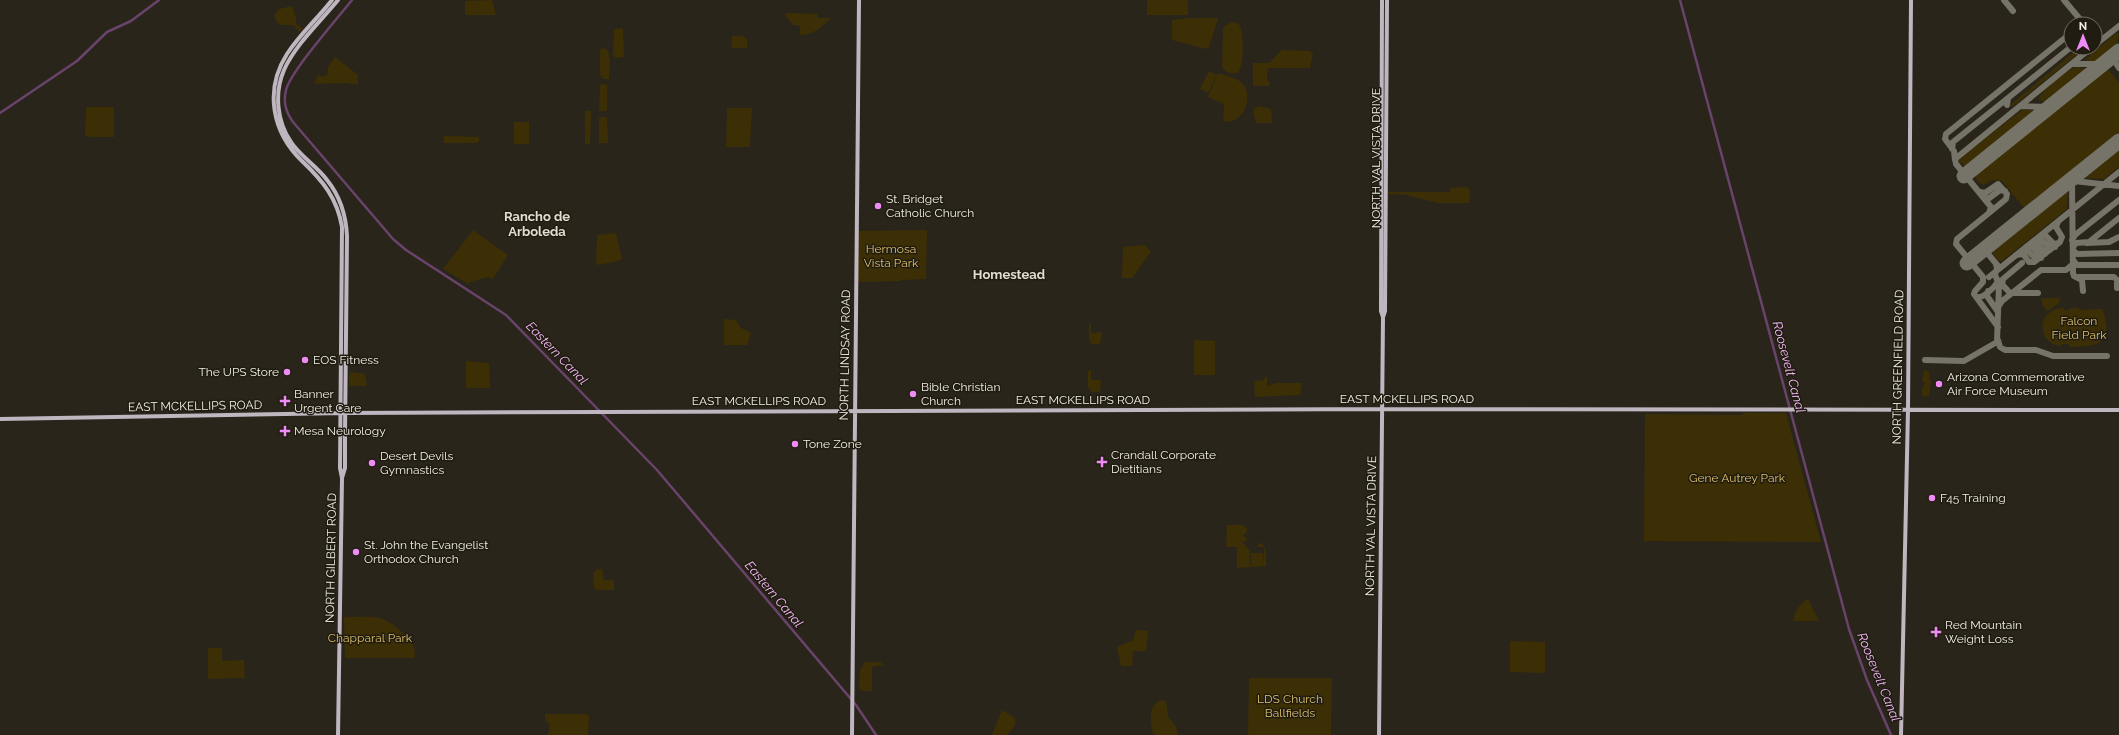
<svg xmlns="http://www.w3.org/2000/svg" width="2119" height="735" font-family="Raleway,sans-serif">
  <rect width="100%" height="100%" fill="#29251a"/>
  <path fill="#3c2f06" d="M 492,0 L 496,15 L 465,15 L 465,1 Z
    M 1147,0 L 1188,0 L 1188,15 L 1147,15 Z
    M 292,6 L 296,17 L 296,24 L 303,29 L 300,32 L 293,25 L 280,25 L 275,19 L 275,14 L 279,9 Z
    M 786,13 L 817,14 L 818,18 L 831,18 C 822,26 815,35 800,35 L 800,26 L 793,25 L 785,15 Z
    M 1190,18 L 1218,18 L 1209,47 L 1205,49 L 1172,40 L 1172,20 Z
    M 1232,22 L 1238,23 C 1245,31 1244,65 1238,73 C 1230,74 1226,73 1222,67 L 1223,27 Z
    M 623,28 L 624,57 L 615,58 L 613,55 L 614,29 Z
    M 2116,33 L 2119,34 L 2117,46 L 2097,62 L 2085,60 Z
    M 732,36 L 742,36 L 747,39 L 747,48 L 731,48 Z
    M 602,48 L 608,50 L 610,61 L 609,79 L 603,79 L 600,75 L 600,50 Z
    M 2079,48 L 2085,48 L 2012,107 L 2010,105 Z
    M 1282,50 L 1309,51 L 1313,54 L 1310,68 L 1269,68 L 1267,71 L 1267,78 L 1270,83 L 1269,86 L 1253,86 L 1253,63 L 1269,63 Z
    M 335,57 L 358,75 L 358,85 L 346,83 L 314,84 L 318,75 L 322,77 L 327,75 L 328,67 Z
    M 2077,67 L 2088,69 L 2048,102 L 2038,100 C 2042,90 2067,69 2077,67 Z
    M 2108,69 L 2119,83 L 2119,132 L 2024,208 L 2002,181 L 1993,180 L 1983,185 L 1978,182 L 1975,176 L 1980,170 L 2105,70 Z
    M 1209,71 L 1217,75 L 1208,93 L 1200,89 Z
    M 1218,73 C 1226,76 1236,77 1242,83 C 1255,96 1243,126 1223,121 L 1224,104 L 1208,97 Z
    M 600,84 L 607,85 L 607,111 L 599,111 Z
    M 1259,106 L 1271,109 L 1272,123 L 1256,123 L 1254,116 L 1254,109 Z
    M 86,107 L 114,107 L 114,137 L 89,137 L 89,136 L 85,136 Z
    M 727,108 L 752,108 L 750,147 L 726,147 Z
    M 2022,110 L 2037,110 L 1967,167 L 1959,162 L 1960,158 Z
    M 585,111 L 591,111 L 590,144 L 585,144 Z
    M 601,117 L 607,117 L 608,143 L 599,143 L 599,118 Z
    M 514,122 L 529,122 L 529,144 L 514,144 Z
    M 444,136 L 479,137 L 479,141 L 476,143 L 444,143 Z
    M 2119,149 L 2119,167 L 2104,179 L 2085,178 Z
    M 1468,187 L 1470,191 L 1469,203 L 1438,203 L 1406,195 L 1388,194 L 1388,192 L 1450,192 L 1450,188 Z
    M 2065,192 L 2068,193 L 2067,209 L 2002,261 L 1999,261 L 1993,254 L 1993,250 Z
    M 473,230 L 508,255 L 493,279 L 488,277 L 470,282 L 468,284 L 443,269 Z
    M 927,230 L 926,279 L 902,280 L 900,281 L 856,282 L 856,231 Z
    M 616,233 L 622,259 L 615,262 L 596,265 L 597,235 Z
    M 1145,245 L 1151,252 L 1132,278 L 1122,278 L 1123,247 Z
    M 2041,298 L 2060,298 L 2059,303 L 2047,311 L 2043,306 Z
    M 2060,308 L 2064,308 L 2064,310 L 2070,310 L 2070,308 L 2079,308 L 2079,310 L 2102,309 C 2105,313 2105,319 2106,324 C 2110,348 2086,346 2070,347 L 2069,344 L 2062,344 L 2061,346 C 2037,344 2036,312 2060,308 Z
    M 724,319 L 736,320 L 741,328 L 751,333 L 747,345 L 724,345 Z
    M 1091,323 L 1091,333 L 1102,332 L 1100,344 L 1092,344 L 1089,340 L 1089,324 Z
    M 1194,340 L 1215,341 L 1215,375 L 1194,375 Z
    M 466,361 L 489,363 L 490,388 L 466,388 Z
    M 1091,370 L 1091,380 L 1101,380 L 1100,392 L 1092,392 L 1088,387 L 1088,371 Z
    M 1924,371 L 1929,371 L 1929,376 L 1931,376 L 1929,378 L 1931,381 L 1929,396 L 1922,396 L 1922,388 L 1925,384 L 1922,381 Z
    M 351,372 L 365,374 L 367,386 L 349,386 L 349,374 Z
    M 1265,377 L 1267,377 L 1267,386 L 1276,383 L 1302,383 L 1300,395 L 1255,397 L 1254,381 L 1264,380 Z
    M 1744,413 L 1786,413 L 1821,542 L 1644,541 L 1645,414 L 1741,415 Z
    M 1227,525 L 1243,525 L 1248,530 L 1243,536 L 1248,539 L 1244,542 L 1240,539 L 1250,551 L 1250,565 L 1254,565 L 1251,565 L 1251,553 L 1263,553 L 1264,564 L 1264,547 L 1258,547 L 1258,543 L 1263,544 L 1266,552 L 1266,566 L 1237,568 L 1237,547 L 1226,547 Z
    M 597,569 L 602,569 L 604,580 L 614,580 L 614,590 L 596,590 L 594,588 L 593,573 Z
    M 1808,599 L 1819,621 L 1794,621 C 1793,612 1800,604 1808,599 Z
    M 345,617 C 372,617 383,613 403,633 C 412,641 415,645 415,657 L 413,658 L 345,658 L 344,618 Z
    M 1136,630 L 1148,631 L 1146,651 L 1133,651 L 1132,666 L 1121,666 L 1117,647 L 1133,640 Z
    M 1510,641 L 1545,642 L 1545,673 L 1510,672 Z
    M 208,648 L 222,648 L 222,661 L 244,660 L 245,678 L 208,679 Z
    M 865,662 L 880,662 L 884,665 L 872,667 L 872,691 L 862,691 L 859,688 L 860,670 Z
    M 1249,678 L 1332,678 L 1331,735 L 1248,735 Z
    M 1161,700 L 1166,701 L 1168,716 L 1176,727 L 1178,735 L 1155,735 L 1153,733 C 1150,722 1148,705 1161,700 Z
    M 1002,710 L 1015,718 L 1015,725 L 1007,735 L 992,735 Z
    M 545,714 L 586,714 L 589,716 L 588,735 L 548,735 L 550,725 L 545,720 Z"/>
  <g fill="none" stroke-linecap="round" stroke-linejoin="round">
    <path stroke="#69436b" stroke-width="2.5" d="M 352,0 C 337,19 291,71 286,90 C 283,103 286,112 293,122 L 393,239 L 406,250 L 506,315 L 657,470 L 856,705 L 876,735
      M 1680,0 L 1849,629 L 1867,680 L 1891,735
      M 0,113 L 77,61 L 107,32 L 131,21 L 159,0"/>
    <path stroke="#767369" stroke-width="6" d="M 2004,0 L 2013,11
      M 2064,0 L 2084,24
      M 2095,45 L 2119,26
      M 2117,53 L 2114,60 L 2119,68
      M 2073,64 L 2103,64
      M 2007,105 L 2008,98 L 2071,47
      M 2020,106 L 2047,107 L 2052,105
      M 1952,149 L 1953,142 L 2008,98
      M 1955,160 L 1954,151 L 1945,139 L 1946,134 L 2071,33
      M 2076,175 L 2072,182 L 2073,273 L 2074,276 L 2082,280 L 2083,291
      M 2065,184 L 2074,181 L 2119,186
      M 1980,192 L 1985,193 L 1998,184 L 2007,194 L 2006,199 L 1989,213
      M 1984,197 L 1988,199 L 2000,190 L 2005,191
      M 2039,237 L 2045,235 L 2054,244 L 2059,243
      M 2035,240 L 2040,239 L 2049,247 L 2055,247
      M 2072,240 L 2075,235 L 2119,200
      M 2087,243 L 2109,242 L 2119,237
      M 2030,244 L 2036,243 L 2044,251 L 2050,250
      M 2026,247 L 2033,247 L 2040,255 L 2045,254
      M 2073,247 L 2076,243 L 2089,242 L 2119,218
      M 1984,249 L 1998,266
      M 2073,250 L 2077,254 L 2119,253
      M 2021,251 L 2027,250 L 2035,258 L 2041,258
      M 2016,255 L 2023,254 L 2029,262 L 2034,262 L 2060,242 L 2062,237 L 2056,227 L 2058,222
      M 2073,260 L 2077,265 L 2119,265
      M 1989,277 L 2119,172
      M 2079,277 L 2114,277 L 2117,280 L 2117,288
      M 1999,281 L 2010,293 L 2038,293
      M 2002,285 L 2003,279 L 2022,263
      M 1988,291 L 1987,296 L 1998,312
      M 1976,297 C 1983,299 1995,287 1998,281
      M 1998,307 L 2002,301 L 2041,270 L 2066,270 L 2073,264
      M 1998,327 L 1974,294 L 1975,291 L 1983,282 L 1983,277 L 1956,244 L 1957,239 L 1989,213 L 1991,207 L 1956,164 L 1955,159 L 2091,48
      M 1998,340 L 2000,347 L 2005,350 L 2036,350 L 2053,356 L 2107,356
      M 1925,360 L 1964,361 L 1997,342 L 1999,284 L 1995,275 L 1997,268 L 1996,264"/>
    <path stroke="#767369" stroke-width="15" d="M 1964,176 L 2119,51
      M 1967,263 L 2119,141"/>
    <path stroke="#bfb6c0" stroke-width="4" d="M 332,0 C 318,18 300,34 287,54 C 264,90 272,132 302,161 C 323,181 337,198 342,227 L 340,468 L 342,478 L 338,735
      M 338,0 C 321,21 295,45 284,70 C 274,93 277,122 291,142 C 301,157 317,166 327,180 C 340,196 346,216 347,236 L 345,434 L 345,468 L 342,478
      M 1383,317 L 1385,311 L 1387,0
      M 0,419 L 346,413 L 602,412 L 1382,409 L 2119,410
      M 852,735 L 859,0
      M 1379,735 L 1383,317 L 1381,311 L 1382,0
      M 1901,735 L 1908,410 L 1911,0"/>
  </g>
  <g fill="#ef8bf6" stroke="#201c11" stroke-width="1.5">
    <circle cx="878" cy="206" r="4"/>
    <circle cx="305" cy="360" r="4"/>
    <circle cx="287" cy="372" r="4"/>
    <circle cx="1939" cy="384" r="4"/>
    <circle cx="913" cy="394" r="4"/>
    <path d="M283 395h4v4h4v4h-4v4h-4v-4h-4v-4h4z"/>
    <path d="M283 425h4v4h4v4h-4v4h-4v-4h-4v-4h4z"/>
    <circle cx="795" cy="444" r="4"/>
    <path d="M1100 456h4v4h4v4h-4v4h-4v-4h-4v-4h4z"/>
    <circle cx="372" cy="463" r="4"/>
    <circle cx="1932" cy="498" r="4"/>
    <circle cx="356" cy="552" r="4"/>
    <path d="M1934 626h4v4h4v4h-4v4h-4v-4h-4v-4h4z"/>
  </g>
  <g text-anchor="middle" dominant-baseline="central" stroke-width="3" stroke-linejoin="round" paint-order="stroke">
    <g font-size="12" fill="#f1eee6" stroke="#201c11">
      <text transform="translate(1376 158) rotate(-90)">NORTH VAL VISTA DRIVE</text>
      <text transform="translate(845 355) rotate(-89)">NORTH LINDSAY ROAD</text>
      <text transform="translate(1898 367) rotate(-89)">NORTH GREENFIELD ROAD</text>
      <text x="1407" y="399">EAST MCKELLIPS ROAD</text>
      <text x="1083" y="400">EAST MCKELLIPS ROAD</text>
      <text x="759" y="401">EAST MCKELLIPS ROAD</text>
      <text transform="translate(195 406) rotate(-1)">EAST MCKELLIPS ROAD</text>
      <text transform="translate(1371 526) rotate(-89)">NORTH VAL VISTA DRIVE</text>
      <text transform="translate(331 558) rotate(-89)">NORTH GILBERT ROAD</text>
    </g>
    <g font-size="12" fill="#f1eee6" stroke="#201c11" text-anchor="start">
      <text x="886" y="199">St. Bridget<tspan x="886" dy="14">Catholic Church</tspan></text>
      <text x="313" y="360">EOS Fitness</text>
      <text x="279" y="372" text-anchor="end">The UPS Store</text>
      <text x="1947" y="377">Arizona Commemorative<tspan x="1947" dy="14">Air Force Museum</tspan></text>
      <text x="921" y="387">Bible Christian<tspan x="921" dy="14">Church</tspan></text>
      <text x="294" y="394">Banner<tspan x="294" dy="14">Urgent Care</tspan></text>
      <text x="294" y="431">Mesa Neurology</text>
      <text x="803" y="444">Tone Zone</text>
      <text x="1111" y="455">Crandall Corporate<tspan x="1111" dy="14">Dietitians</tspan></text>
      <text x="380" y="456">Desert Devils<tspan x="380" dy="14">Gymnastics</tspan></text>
      <text x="1940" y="498">F45 Training</text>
      <text x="364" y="545">St. John the Evangelist<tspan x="364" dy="14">Orthodox Church</tspan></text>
      <text x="1945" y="625">Red Mountain<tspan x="1945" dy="14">Weight Loss</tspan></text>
    </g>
    <g font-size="12" fill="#ddbf6c" stroke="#201c11">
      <text x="891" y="249">Hermosa<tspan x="891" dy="14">Vista Park</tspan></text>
      <text x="2079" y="321">Falcon<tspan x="2079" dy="14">Field Park</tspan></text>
      <text x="1737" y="478">Gene Autrey Park</text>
      <text x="370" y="638">Chapparal Park</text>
      <text x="1290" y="699">LDS Church<tspan x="1290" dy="14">Ballfields</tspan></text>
    </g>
    <g font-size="13" font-weight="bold" fill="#e2ddce" stroke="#201c11">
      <text x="537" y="216">Rancho de<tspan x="537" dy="15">Arboleda</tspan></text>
      <text x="1009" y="274">Homestead</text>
    </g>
    <g font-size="13" font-style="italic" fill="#f5b9f8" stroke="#201c11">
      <text transform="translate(557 353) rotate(46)">Eastern Canal</text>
      <text transform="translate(1789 367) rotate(75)">Roosevelt Canal</text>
      <text transform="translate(774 594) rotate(50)">Eastern Canal</text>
      <text transform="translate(1879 677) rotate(68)">Roosevelt Canal</text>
    </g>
  </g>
  <g transform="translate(2083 36)"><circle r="19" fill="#201c11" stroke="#747066"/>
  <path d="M0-3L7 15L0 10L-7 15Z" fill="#ef8bf6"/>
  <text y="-6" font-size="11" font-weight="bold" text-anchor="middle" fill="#f1eee6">N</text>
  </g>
</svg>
